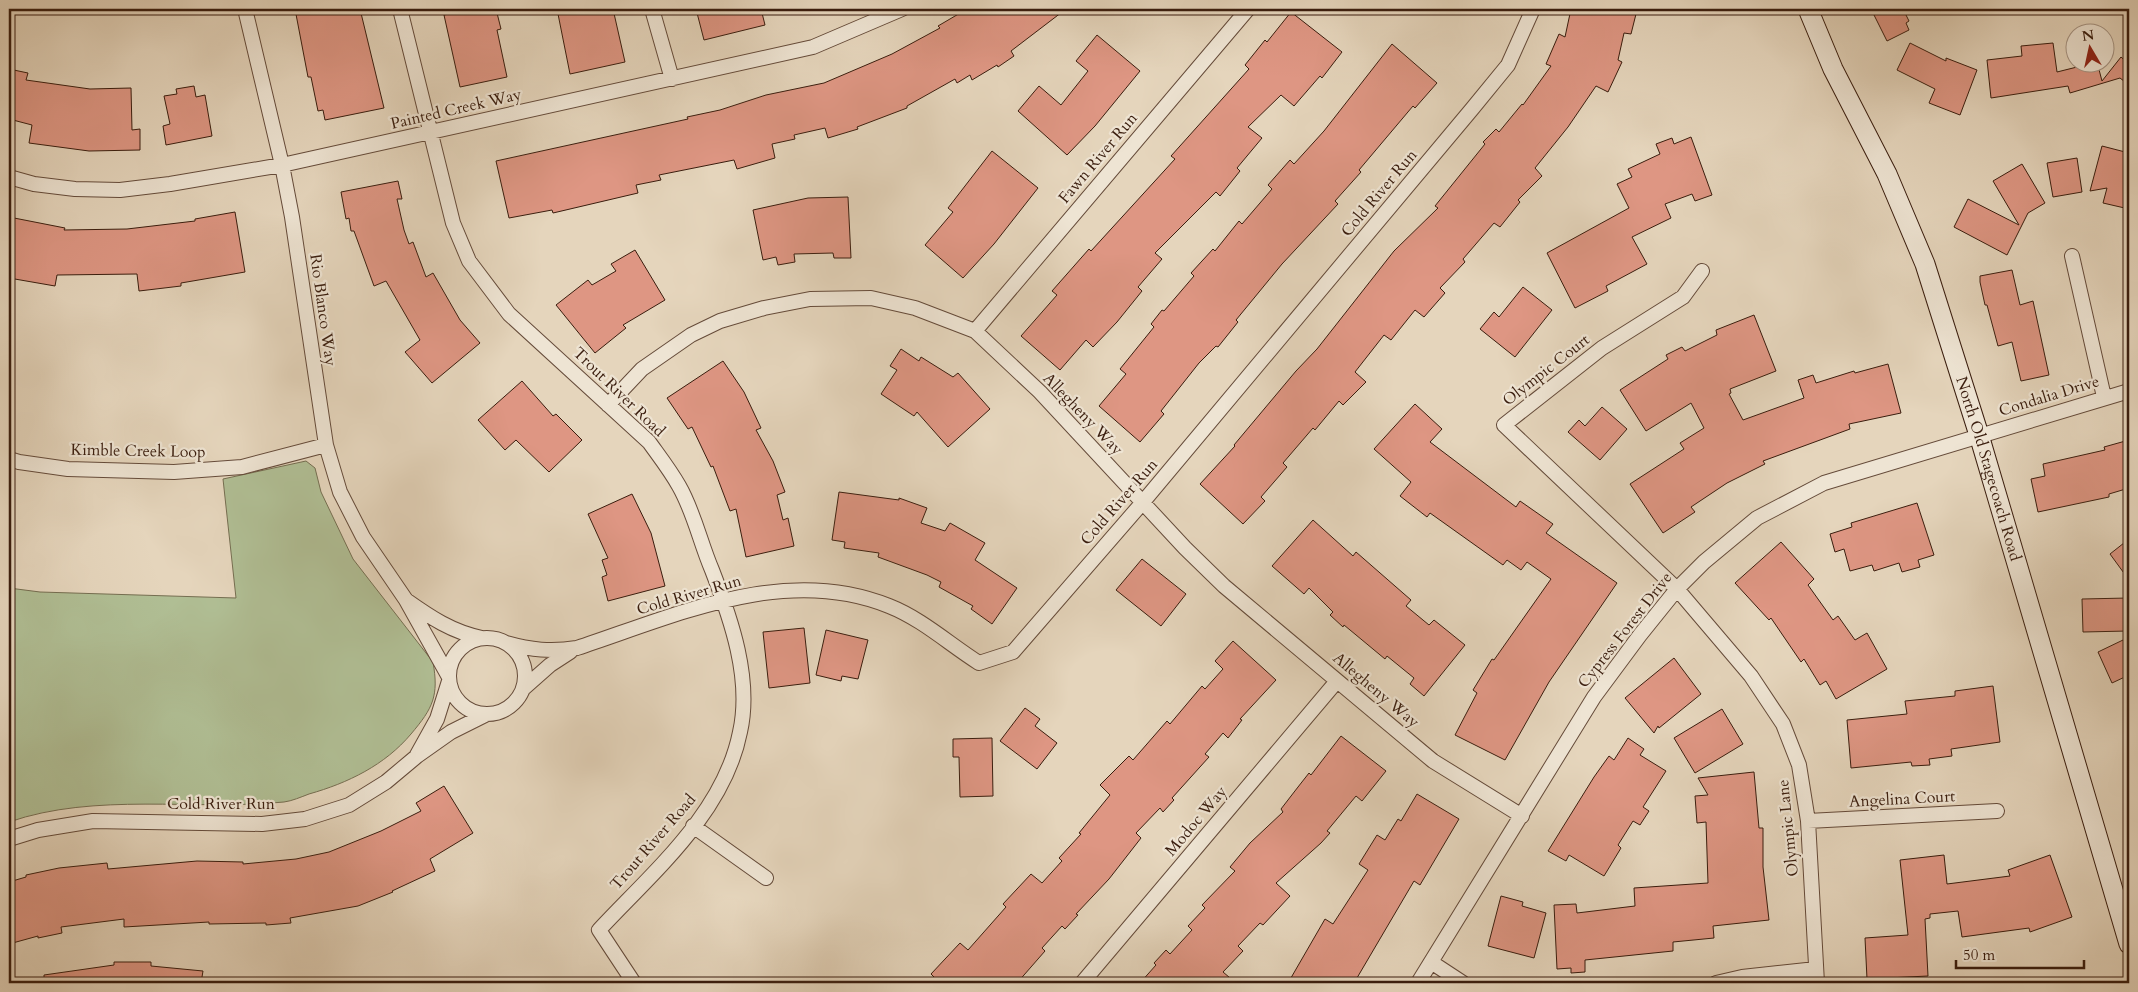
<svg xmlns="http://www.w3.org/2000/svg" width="2138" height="992" font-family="Cardo,serif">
  <rect width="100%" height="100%" fill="#e5d5bc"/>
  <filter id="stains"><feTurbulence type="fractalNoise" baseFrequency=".004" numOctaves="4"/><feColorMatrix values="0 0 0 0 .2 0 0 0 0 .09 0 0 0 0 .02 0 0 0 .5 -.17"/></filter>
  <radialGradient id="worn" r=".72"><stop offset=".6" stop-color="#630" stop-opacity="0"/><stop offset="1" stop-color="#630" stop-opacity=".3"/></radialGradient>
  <path fill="#b0be94" stroke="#756e51" d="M 306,461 L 315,468 L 321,492 L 353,559 L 433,662 C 439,696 433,708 411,734 C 385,765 348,783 309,794 C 301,797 292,801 284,802 C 193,811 96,792 9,822 L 9,588 L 40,592 L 236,598 L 223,479 Z"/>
  <path fill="#de9683" stroke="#3a1d0e" d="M 295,9 L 360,9 L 384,108 L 325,120 L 323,110 L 318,111 L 311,77 L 308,77 Z
    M 447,9 L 496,9 L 501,29 L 497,30 L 507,77 L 460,87 L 444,15 L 448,14 Z
    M 557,9 L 613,9 L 625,62 L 570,74 Z
    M 696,9 L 761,9 L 765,25 L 704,40 Z
    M 967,9 L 1066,9 L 1011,51 L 1014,56 L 998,67 L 997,65 L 972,80 L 970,75 L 957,83 L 955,79 L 907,106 L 907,108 L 857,127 L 858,129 L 828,138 L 825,128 L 794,135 L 795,139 L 772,144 L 775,158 L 737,169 L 734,160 L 659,175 L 661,180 L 636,185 L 638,193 L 553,213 L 552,210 L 509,218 L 496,161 L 688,119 L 687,117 L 720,110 L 766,95 L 824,83 L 892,54 L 940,28 L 938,26 Z
    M 1571,9 L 1614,9 L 1636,14 L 1631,34 L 1624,33 L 1618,60 L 1622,62 L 1608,92 L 1596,86 L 1568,127 L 1535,168 L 1542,176 L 1518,200 L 1520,202 L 1500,227 L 1494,223 L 1463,259 L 1465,262 L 1440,288 L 1445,293 L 1424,317 L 1415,310 L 1391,340 L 1384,335 L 1355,372 L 1366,382 L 1343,405 L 1339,401 L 1315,430 L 1313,428 L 1283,463 L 1287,467 L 1261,497 L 1265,501 L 1243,524 L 1200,484 L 1235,446 L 1234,445 L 1296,371 L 1317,349 L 1394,251 L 1438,208 L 1435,206 L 1485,144 L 1483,142 L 1496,129 L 1499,132 L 1522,104 L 1523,105 L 1551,66 L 1546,64 L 1559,34 L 1565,37 Z
    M 1871,9 L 1903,9 L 1909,21 L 1906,23 L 1909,30 L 1887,41 Z
    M 1291,12 L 1342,52 L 1322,78 L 1320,76 L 1294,106 L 1281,95 L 1248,127 L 1262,138 L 1237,168 L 1240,171 L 1220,196 L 1216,192 L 1155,253 L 1162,259 L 1138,287 L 1142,291 L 1117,322 L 1093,347 L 1086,340 L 1060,370 L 1021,336 L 1057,295 L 1052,291 L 1089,249 L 1091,251 L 1175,159 L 1171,156 L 1249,69 L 1245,65 L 1265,40 L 1267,42 Z
    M 1097,35 L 1140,71 L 1095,126 L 1067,155 L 1018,111 L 1039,86 L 1061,105 L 1088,71 L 1076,61 Z
    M 1910,43 L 1946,61 L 1946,58 L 1977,70 L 1960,115 L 1929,103 L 1935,89 L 1897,70 Z
    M 2053,43 L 2057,72 L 2097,62 L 2102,81 L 2121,57 L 2129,64 L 2129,85 L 2120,78 L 2070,93 L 2068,86 L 1991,98 L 1987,60 L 2022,56 L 2021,46 Z
    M 1392,44 L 1437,83 L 1415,108 L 1413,106 L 1359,170 L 1361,172 L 1335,201 L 1338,204 L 1282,264 L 1236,320 L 1238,322 L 1218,347 L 1216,346 L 1199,363 L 1161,411 L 1164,414 L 1140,442 L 1099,406 L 1126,374 L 1120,369 L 1154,327 L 1151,324 L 1162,310 L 1164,311 L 1194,276 L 1191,273 L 1213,249 L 1215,251 L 1239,221 L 1242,224 L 1272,189 L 1268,185 L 1290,160 L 1294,164 L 1324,131 Z
    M 9,69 L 28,73 L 26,80 L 90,89 L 131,88 L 132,130 L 140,129 L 140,150 L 89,151 L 29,143 L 32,125 L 9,119 Z
    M 194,86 L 196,97 L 205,95 L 212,136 L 166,145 L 163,126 L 170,124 L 164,96 L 177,94 L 176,89 Z
    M 1691,137 L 1712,195 L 1695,201 L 1692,194 L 1665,204 L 1671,218 L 1632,237 L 1647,264 L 1606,286 L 1608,291 L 1575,308 L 1547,253 L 1629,208 L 1617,184 L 1632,177 L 1628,169 L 1660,154 L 1656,144 L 1672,138 L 1674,144 Z
    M 2102,146 L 2129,153 L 2129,209 L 2103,203 L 2107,188 L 2090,191 Z
    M 992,151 L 1038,188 L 994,244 L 963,278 L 925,245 L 953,212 L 948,208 Z
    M 2077,158 L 2082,192 L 2053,197 L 2047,163 Z
    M 2022,164 L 2045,203 L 2028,213 L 2007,255 L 1954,227 L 1968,199 L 2019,225 L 1993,181 Z
    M 398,181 L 402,199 L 397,199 L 404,230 L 409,244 L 413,242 L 426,277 L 433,273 L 460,320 L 480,343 L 432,383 L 405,352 L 420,340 L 386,281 L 374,286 L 354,231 L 351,231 L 349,218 L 346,219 L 341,192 Z
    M 848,197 L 851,258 L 834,258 L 833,253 L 794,254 L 795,262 L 778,265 L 776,257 L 763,260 L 753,210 L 808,198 Z
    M 235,212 L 245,272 L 181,283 L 181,286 L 139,291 L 137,274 L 57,275 L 55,286 L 9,278 L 9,217 L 65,228 L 64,230 L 127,229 L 195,221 L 195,219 Z
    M 635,250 L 665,300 L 623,325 L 626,328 L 595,353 L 556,305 L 588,280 L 592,285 L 616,271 L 611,264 Z
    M 2012,270 L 2020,305 L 2033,301 L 2049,375 L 2021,381 L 2012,342 L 1998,346 L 1987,305 L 1985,305 L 1980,282 L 1980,276 Z
    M 1523,287 L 1552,310 L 1515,357 L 1480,329 L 1494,312 L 1499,317 Z
    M 1754,315 L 1776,371 L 1730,389 L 1731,393 L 1729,394 L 1743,420 L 1804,398 L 1798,380 L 1813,375 L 1816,383 L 1854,371 L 1855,373 L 1888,364 L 1901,413 L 1849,424 L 1850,429 L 1763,461 L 1765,464 L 1727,483 L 1691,507 L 1695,512 L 1663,533 L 1630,484 L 1684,449 L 1680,443 L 1704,428 L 1691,403 L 1646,431 L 1620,390 L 1668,359 L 1666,355 L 1682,347 L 1685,351 L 1717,335 L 1716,330 Z
    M 901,349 L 919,361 L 921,357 L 953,377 L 958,373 L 990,409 L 948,447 L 917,412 L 914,416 L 881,394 L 897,370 L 890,366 Z
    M 723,361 L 744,392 L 761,428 L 756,430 L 773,461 L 785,492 L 777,495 L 783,520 L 788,518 L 794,546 L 746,557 L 736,509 L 730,511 L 713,466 L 711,467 L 692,427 L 688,429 L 667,398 Z
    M 522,381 L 553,416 L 556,414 L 582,440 L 549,472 L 516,440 L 505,450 L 478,420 Z
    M 1415,404 L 1442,429 L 1430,442 L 1516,507 L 1520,501 L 1553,524 L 1546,533 L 1617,583 L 1549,682 L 1505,760 L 1455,735 L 1477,693 L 1473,690 L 1492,659 L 1494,660 L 1551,579 L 1527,562 L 1521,570 L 1507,560 L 1503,565 L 1430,513 L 1427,517 L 1400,496 L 1411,482 L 1374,449 Z
    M 1602,407 L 1627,429 L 1600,460 L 1568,432 L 1579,420 L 1585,426 Z
    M 2129,440 L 2129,488 L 2109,494 L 2109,497 L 2038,512 L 2031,479 L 2045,476 L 2043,464 L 2105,450 L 2104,447 Z
    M 839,492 L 899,500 L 899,498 L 927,508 L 921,523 L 945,531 L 950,523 L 985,543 L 975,560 L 1017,588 L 992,624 L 971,609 L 973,606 L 939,587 L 941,582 L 927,575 L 878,557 L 879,553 L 844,548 L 845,542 L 832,540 Z
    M 632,494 L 651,533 L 665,586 L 608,601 L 602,577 L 607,575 L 602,560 L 608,558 L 588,514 Z
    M 1917,503 L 1934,555 L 1918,560 L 1920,567 L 1902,572 L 1899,563 L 1874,571 L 1872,565 L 1850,571 L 1844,549 L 1835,552 L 1830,534 L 1852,527 L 1851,523 Z
    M 1313,520 L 1353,556 L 1356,552 L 1411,600 L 1406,606 L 1429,625 L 1434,620 L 1465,645 L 1424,696 L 1410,684 L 1414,678 L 1387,656 L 1385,659 L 1344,625 L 1343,627 L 1330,615 L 1333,612 L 1309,588 L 1304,594 L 1272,566 Z
    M 2129,539 L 2129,580 L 2110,554 Z
    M 1781,542 L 1814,579 L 1808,585 L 1833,620 L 1838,616 L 1855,640 L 1867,633 L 1887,669 L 1836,699 L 1826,681 L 1820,685 L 1804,659 L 1801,662 L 1771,618 L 1769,620 L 1735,583 Z
    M 1142,559 L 1186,594 L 1161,626 L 1116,590 Z
    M 2128,598 L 2128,631 L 2083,632 L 2082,599 Z
    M 804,628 L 810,683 L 769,688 L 763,632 Z
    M 826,630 L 868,640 L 858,679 L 842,676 L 841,681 L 816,675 Z
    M 2123,640 L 2129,653 L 2129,675 L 2112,683 L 2098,652 Z
    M 1233,641 L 1276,680 L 1240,719 L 1242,720 L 1228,738 L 1223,733 L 1205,754 L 1209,757 L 1172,798 L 1174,800 L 1163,812 L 1160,808 L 1136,833 L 1141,838 L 1109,879 L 1076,914 L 1078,915 L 1065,929 L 1062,926 L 1042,948 L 1045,951 L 1017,983 L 940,983 L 931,974 L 960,943 L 968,950 L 1006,907 L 1003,904 L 1031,874 L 1042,883 L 1062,861 L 1059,858 L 1081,834 L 1079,833 L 1110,795 L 1100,785 L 1129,756 L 1133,760 L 1167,721 L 1170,724 L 1202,686 L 1205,689 L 1223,669 L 1215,661 Z
    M 1674,658 L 1701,694 L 1659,728 L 1658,726 L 1654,733 L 1625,698 Z
    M 1993,686 L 2000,742 L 1951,749 L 1952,756 L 1929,759 L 1930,765 L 1912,766 L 1911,762 L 1851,768 L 1847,720 L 1907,714 L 1905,701 L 1955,696 L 1955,691 Z
    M 1025,708 L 1040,719 L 1035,726 L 1057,743 L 1037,769 L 1000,741 Z
    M 1722,709 L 1743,744 L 1695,773 L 1674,738 Z
    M 1341,736 L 1386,771 L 1362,801 L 1356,796 L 1327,831 L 1330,833 L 1321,843 L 1276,883 L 1290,896 L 1263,925 L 1260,923 L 1238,946 L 1243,951 L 1223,972 L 1236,983 L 1140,983 L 1156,965 L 1154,963 L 1166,950 L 1170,954 L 1192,930 L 1188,926 L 1205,908 L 1202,905 L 1235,871 L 1230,867 L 1250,843 L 1283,812 L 1281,809 L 1298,787 L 1309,773 L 1311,775 Z
    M 992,738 L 993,796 L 960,797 L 959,757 L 953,757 L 953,739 Z
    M 1628,738 L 1644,749 L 1640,755 L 1666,771 L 1643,807 L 1649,811 L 1640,825 L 1633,821 L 1618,845 L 1621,848 L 1604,876 L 1569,855 L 1566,861 L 1548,851 L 1594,777 L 1609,756 L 1614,760 Z
    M 1754,772 L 1759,828 L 1763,828 L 1763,867 L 1769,920 L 1713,926 L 1714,938 L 1673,942 L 1673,951 L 1585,960 L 1585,972 L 1571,973 L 1571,968 L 1557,969 L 1554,905 L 1576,904 L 1577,913 L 1635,906 L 1634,888 L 1708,883 L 1706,822 L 1697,823 L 1695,796 L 1708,795 L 1698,778 Z
    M 444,786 L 473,833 L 430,859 L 435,871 L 392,891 L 393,892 L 358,906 L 290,918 L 291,923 L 266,925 L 266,923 L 209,924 L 209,922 L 124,927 L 124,919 L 61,927 L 62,933 L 38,938 L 38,936 L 9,944 L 9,882 L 26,877 L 26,875 L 59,868 L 107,863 L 108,869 L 197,861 L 243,862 L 243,864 L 296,859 L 329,852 L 381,831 L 421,811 L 416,803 Z
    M 1417,794 L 1459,819 L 1420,885 L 1414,881 L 1354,983 L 1288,983 L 1325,919 L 1333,924 L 1368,870 L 1359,864 L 1377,835 L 1385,840 L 1398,819 L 1401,821 Z
    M 1944,855 L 1947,884 L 2010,876 L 2008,870 L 2050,855 L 2072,917 L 2030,932 L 2029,928 L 1962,937 L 1958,911 L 1930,914 L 1930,918 L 1925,919 L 1928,976 L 1867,979 L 1865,938 L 1908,935 L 1900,860 Z
    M 1501,896 L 1523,902 L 1522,906 L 1546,913 L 1534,958 L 1488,946 Z
    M 114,962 L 151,962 L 151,966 L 203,971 L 201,983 L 44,983 L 44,975 L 114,965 Z"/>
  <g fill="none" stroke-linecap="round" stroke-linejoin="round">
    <g stroke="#654b3a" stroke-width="16">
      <path id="street" d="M 245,9 L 282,165 L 292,217 L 326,445 L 340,492 L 363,537 L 406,600
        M 400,9 L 453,223 L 469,261 L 509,314 L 649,442 C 659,456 670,470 679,486 C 694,512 700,542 712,570 C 731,619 752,679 740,732 C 724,813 653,872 599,930 L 634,983
        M 652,9 L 672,79
        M 9,177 L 34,184 L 75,189 L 120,190 L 170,184 L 282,165 L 813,47 L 902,9
        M 2072,256 L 2104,397
        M 1702,271 L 1683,297 L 1602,348 L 1504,425 L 1677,589 L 1751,676 L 1783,724 L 1799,765 L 1808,821 L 1817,983
        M 975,331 L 1248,9
        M 608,405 L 642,369 L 691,335 L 720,321 L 764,308 L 810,299 L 871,298 L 915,308 L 975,331 L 1040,392 L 1185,548 L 1224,586 L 1433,761 L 1522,816
        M 9,459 L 19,462 L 68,469 L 174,472 L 242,467 L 326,445
        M449 676a38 38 0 1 1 76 0a38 38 0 1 1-76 0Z
        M 506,643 C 531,650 551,652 577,648 C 677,615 785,564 889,606 C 922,619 949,644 979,663 L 1013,652 L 1143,502 L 1472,109 L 1508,65 L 1533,9
        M 449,677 L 406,600 C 430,617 452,632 482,638
        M 524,688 L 550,665 L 570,652
        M 417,755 L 437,719 L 449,681
        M 1808,821 L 1997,811
        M 693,826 L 766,878
        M 9,839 L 38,830 L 93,821 L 262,824 L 305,819 L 349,805 L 386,782 L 417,756 L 451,732 L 485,715
        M 1431,962 L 1463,983
        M 1082,983 L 1337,681
        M 1418,983 L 1594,697 L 1640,635 L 1677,589 L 1704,562 L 1757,518 L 1824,483 L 2129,391
        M 1716,983 L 1742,977 L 1816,969"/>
    </g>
    <g stroke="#3a1d0e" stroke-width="21">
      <g id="secondary">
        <path id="s1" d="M 1808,9 L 1833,69 L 1887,174 L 1925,264 L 1979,435 L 2129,944"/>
      </g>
    </g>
    <use href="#street" stroke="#eee4d3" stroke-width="14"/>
    <use href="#secondary" stroke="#eee4d3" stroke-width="19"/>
  </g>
  <g text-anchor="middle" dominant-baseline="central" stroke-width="4.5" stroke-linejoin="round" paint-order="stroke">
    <g font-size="16" fill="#3a1d0e" stroke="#eee4d3">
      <text transform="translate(456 109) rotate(-13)">Painted Creek Way</text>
      <text transform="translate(1098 158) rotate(-50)">Fawn River Run</text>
      <text transform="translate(1379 193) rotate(-50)">Cold River Run</text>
      <text transform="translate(323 310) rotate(82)">Rio Blanco Way</text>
      <text transform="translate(1546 370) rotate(-38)">Olympic Court</text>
      <text transform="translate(619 392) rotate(44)">Trout River Road</text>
      <text transform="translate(2049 396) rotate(-17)">Condalia Drive</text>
      <text transform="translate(1083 414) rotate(46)">Allegheny Way</text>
      <text transform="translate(138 451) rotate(1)">Kimble Creek Loop</text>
      <text stroke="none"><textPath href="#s1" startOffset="495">North Old Stagecoach Road</textPath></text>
      <text transform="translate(1119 502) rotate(-49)">Cold River Run</text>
      <text transform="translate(689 595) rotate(-16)">Cold River Run</text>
      <text transform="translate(1625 630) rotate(-52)">Cypress Forest Drive</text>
      <text transform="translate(1376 690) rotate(40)">Allegheny Way</text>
      <text transform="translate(1902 799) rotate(-3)">Angelina Court</text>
      <text x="221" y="804">Cold River Run</text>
      <text transform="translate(1196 821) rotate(-50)">Modoc Way</text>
      <text transform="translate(1788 828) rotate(-96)">Olympic Lane</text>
      <text transform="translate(653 842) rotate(-49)">Trout River Road</text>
    </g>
  </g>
  <rect width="2138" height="992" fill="none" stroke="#e5d5bc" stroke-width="30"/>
  <rect x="10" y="10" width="2118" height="972" fill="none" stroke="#3a1d0e" stroke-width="2.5"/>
  <rect x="15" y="15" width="2108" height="962" fill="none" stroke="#3a1d0e"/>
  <g transform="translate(2090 48) rotate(351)"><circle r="24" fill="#eee4d3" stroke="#a69484"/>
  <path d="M0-4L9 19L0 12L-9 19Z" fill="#8f2418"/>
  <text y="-8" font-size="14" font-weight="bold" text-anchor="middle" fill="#3a1d0e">N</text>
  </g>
  <path d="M1956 960v8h128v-8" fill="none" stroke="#3a1d0e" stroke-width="2.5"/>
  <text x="1963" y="960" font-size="15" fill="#3a1d0e" stroke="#eee4d3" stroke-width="4" paint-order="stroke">50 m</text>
  <rect width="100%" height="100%" filter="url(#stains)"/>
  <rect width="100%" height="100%" fill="url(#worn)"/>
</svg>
